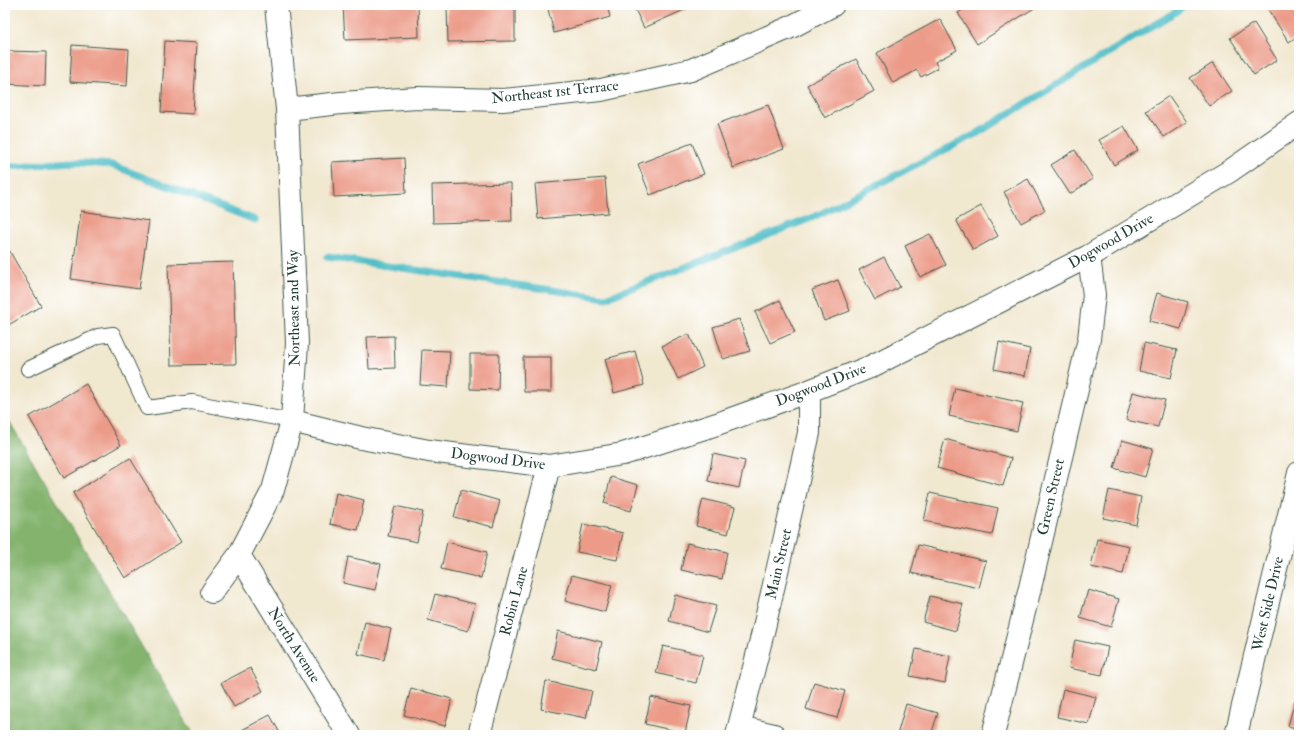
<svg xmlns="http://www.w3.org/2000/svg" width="1304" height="740" font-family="'IM FELL Double Pica',serif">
  <rect width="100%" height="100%" fill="#fff"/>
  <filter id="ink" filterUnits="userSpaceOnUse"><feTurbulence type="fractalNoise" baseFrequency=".025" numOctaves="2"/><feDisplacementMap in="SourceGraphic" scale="8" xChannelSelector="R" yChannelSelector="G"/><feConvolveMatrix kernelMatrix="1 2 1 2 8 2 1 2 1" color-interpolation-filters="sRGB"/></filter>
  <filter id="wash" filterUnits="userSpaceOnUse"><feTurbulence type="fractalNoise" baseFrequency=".012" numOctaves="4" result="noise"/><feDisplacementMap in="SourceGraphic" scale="16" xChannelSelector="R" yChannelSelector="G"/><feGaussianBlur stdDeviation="0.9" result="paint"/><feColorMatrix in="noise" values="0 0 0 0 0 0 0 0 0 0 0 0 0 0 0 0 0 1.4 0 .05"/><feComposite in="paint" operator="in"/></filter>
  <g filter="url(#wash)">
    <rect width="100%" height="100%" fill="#f1e8d0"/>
    <path fill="#83b36d" stroke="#517850" d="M 5,414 L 194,735 L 5,735 Z"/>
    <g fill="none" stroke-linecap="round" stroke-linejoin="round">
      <path stroke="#51bec8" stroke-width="7" d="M 5,167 L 71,162 L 112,165 L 255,220
        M 327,257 L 606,298 L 814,217 L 976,134 L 1177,11 L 1185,5"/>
    </g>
    <g id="blocks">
      <path fill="#ec9b89" d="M 343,5 L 418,5 L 419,37 L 345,40 Z
        M 547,5 L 607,5 L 610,17 L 554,33 Z
        M 633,5 L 695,5 L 644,28 Z
        M 970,5 L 1039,5 L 977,44 L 958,13 Z
        M 1265,5 L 1297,5 L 1299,8 L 1299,35 L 1289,42 Z
        M 515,6 L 515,41 L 448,42 L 447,7 Z
        M 940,19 L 957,50 L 935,62 L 938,68 L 921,77 L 917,70 L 893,83 L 877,53 Z
        M 1254,23 L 1277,60 L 1254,75 L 1230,38 Z
        M 165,41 L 197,43 L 193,114 L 161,112 Z
        M 72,45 L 129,49 L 127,86 L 70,82 Z
        M 5,51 L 46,52 L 45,86 L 5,84 Z
        M 856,59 L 874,91 L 825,118 L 807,85 Z
        M 1213,63 L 1232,91 L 1209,106 L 1190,78 Z
        M 1169,96 L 1187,122 L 1164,137 L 1146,111 Z
        M 768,105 L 784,149 L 733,168 L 717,124 Z
        M 1124,126 L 1138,150 L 1114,165 L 1099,140 Z
        M 692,143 L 704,174 L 650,195 L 638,164 Z
        M 1075,150 L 1093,179 L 1070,194 L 1051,165 Z
        M 404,158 L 406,193 L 334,197 L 332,162 Z
        M 605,178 L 608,213 L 538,219 L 535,184 Z
        M 1028,179 L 1045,210 L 1021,223 L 1004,192 Z
        M 511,183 L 512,221 L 433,223 L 432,185 Z
        M 981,206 L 998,236 L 973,250 L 956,220 Z
        M 81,211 L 149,221 L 139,289 L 71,279 Z
        M 930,234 L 946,265 L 920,277 L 905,246 Z
        M 5,243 L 41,306 L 5,327 Z
        M 884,257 L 900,287 L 875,300 L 859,270 Z
        M 233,262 L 236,364 L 171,365 L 168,264 Z
        M 838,280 L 850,311 L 824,321 L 812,290 Z
        M 1157,293 L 1188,302 L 1181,329 L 1149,321 Z
        M 780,300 L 795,332 L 770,343 L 755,312 Z
        M 739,319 L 750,351 L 723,359 L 713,327 Z
        M 689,334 L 703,367 L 678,379 L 662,346 Z
        M 394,336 L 395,368 L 369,369 L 367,337 Z
        M 999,342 L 1030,349 L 1025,376 L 994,369 Z
        M 1144,343 L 1177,350 L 1171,378 L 1139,371 Z
        M 422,350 L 450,351 L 448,387 L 420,385 Z
        M 635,351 L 644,385 L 614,393 L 605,359 Z
        M 470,354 L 499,354 L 498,390 L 470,389 Z
        M 523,357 L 551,357 L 551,392 L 524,392 Z
        M 86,384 L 121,445 L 64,478 L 29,417 Z
        M 955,388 L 1023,403 L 1017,431 L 949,416 Z
        M 1133,392 L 1165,400 L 1158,427 L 1126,420 Z
        M 945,439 L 1011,458 L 1003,486 L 937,468 Z
        M 1122,440 L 1153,449 L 1145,477 L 1114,468 Z
        M 713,454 L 745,461 L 739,488 L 708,481 Z
        M 130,458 L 181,542 L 125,578 L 73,493 Z
        M 611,477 L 638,485 L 631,511 L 604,503 Z
        M 461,490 L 500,501 L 493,527 L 454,517 Z
        M 1109,490 L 1141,497 L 1136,525 L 1103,518 Z
        M 336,493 L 364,500 L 358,530 L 330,524 Z
        M 930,493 L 998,508 L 992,535 L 924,521 Z
        M 703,499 L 735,507 L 728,534 L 696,526 Z
        M 395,506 L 423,512 L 417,542 L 388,536 Z
        M 583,524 L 623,533 L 617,560 L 577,552 Z
        M 1097,539 L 1129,546 L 1123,574 L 1091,567 Z
        M 447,542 L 487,552 L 481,578 L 441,569 Z
        M 687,543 L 727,552 L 722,579 L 681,570 Z
        M 918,545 L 986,561 L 979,588 L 911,573 Z
        M 348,557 L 381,564 L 375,590 L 343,583 Z
        M 572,575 L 612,585 L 605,612 L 565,601 Z
        M 1088,590 L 1119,599 L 1111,627 L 1080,618 Z
        M 435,594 L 475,604 L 468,631 L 428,620 Z
        M 675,595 L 716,606 L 708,632 L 669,621 Z
        M 930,596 L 963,604 L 956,631 L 923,622 Z
        M 365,622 L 391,629 L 384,660 L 358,654 Z
        M 558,631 L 602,642 L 596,669 L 552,658 Z
        M 1075,640 L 1108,647 L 1102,675 L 1069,668 Z
        M 663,646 L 703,655 L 696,683 L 656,673 Z
        M 916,649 L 950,656 L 945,683 L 910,676 Z
        M 250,668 L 263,691 L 234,707 L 221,683 Z
        M 546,681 L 592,691 L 586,718 L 541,709 Z
        M 814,682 L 845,691 L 837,718 L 806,709 Z
        M 411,688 L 452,699 L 445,726 L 404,715 Z
        M 1063,689 L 1096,697 L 1089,724 L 1057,717 Z
        M 651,697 L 691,706 L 685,733 L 645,724 Z
        M 1295,700 L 1299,701 L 1299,729 L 1288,726 Z
        M 906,704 L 938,713 L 931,735 L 897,735 Z
        M 270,715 L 281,735 L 245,735 L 242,730 Z"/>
    </g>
  </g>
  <g filter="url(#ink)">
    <use href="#blocks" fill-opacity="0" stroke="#3e574b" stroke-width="1"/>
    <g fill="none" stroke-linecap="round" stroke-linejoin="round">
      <g stroke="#3e574b" stroke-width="16">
        <path id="lane" d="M 28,369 L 98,336 L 113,334 L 147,408 L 192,402 L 292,421"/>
      </g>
      <g stroke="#3e574b" stroke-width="24">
        <path id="street" d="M 287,109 L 341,103 L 418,98 L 503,100 L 601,90 L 691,70 L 791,27 L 833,5
          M 292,421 L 361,438 L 429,451 L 549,466 L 623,454 L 717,424 L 809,391 L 870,367 L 1089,256 L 1230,171 L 1299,123
          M 239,555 L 349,735
          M 212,592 L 239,555 L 273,490 L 292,421 L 297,343 L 287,109 L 276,5
          M 739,727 L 774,735
          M 479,735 L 549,466
          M 737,735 L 763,632 L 809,433 L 809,391
          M 993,735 L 1030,588 L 1089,339 L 1094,295 L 1089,256
          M 1236,735 L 1299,473"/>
      </g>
      <use href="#lane" stroke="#fff" stroke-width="14"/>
      <use href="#street" stroke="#fff" stroke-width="22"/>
    </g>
  </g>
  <g text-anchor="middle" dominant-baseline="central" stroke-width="3.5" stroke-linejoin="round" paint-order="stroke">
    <g font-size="15" fill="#1f3d34" stroke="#fff">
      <text transform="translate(555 92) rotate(-6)">Northeast 1st Terrace</text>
      <text transform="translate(1111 241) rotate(-30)">Dogwood Drive</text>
      <text transform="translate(294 308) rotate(-91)">Northeast 2nd Way</text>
      <text transform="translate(821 385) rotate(-21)">Dogwood Drive</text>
      <text transform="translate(498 459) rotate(7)">Dogwood Drive</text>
      <text transform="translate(1051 497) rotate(-77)">Green Street</text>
      <text transform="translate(779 564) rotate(-77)">Main Street</text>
      <text transform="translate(514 601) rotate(-75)">Robin Lane</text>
      <text transform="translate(1268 604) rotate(-77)">West Side Drive</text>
      <text transform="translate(294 645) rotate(58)">North Avenue</text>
    </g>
  </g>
  <rect width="1304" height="740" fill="none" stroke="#fff" stroke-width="20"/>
</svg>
